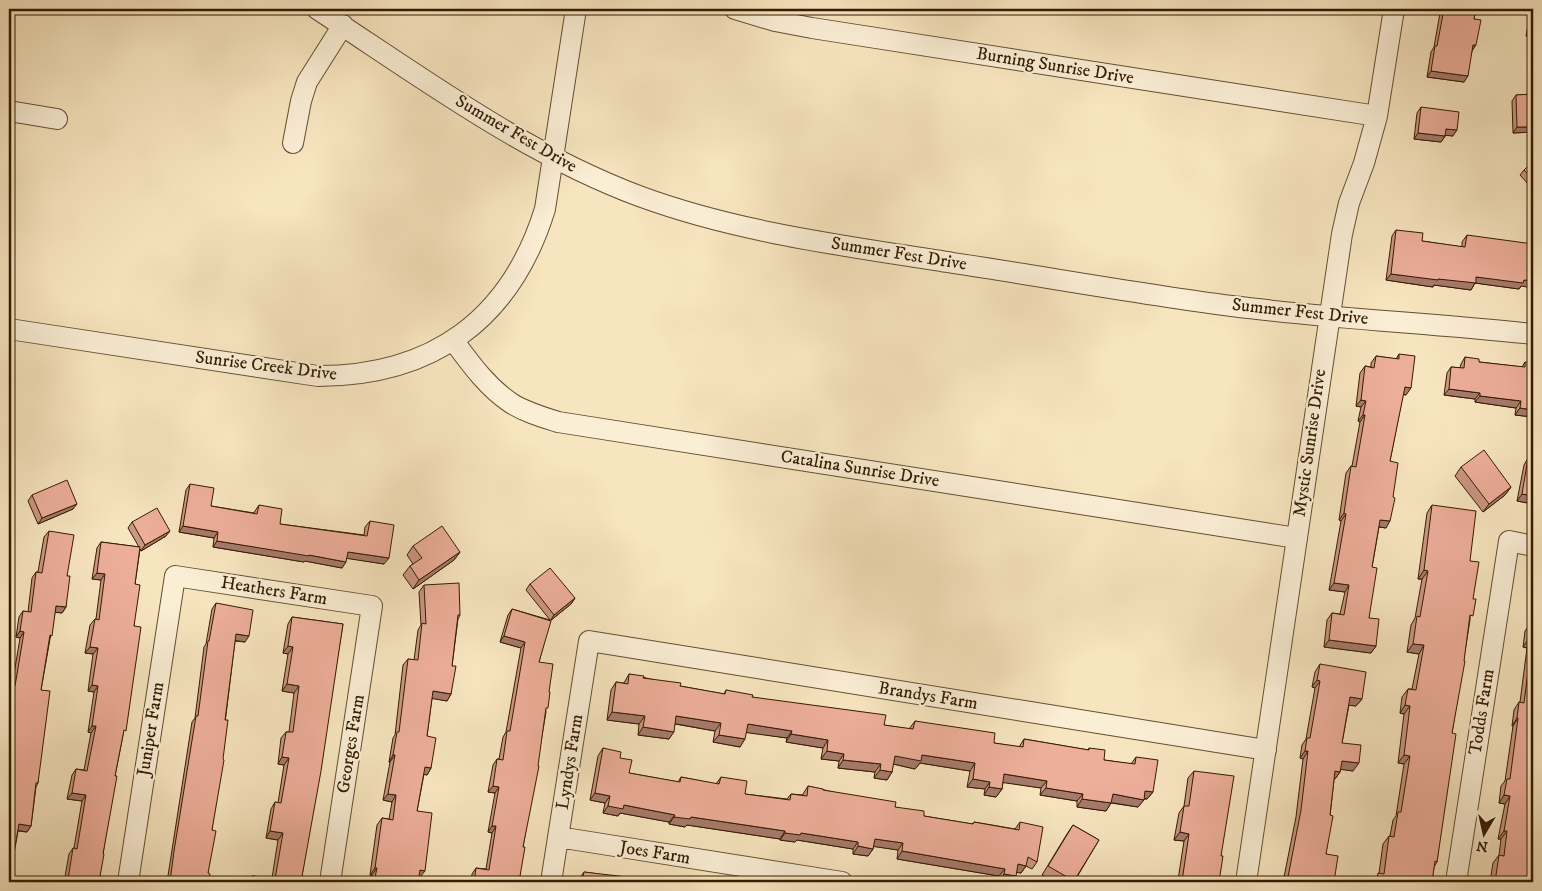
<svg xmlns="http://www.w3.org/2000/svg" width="1542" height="891" font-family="'IM FELL DW Pica',serif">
  <rect width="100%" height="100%" fill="#f7e5bf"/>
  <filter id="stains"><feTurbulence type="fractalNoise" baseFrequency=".004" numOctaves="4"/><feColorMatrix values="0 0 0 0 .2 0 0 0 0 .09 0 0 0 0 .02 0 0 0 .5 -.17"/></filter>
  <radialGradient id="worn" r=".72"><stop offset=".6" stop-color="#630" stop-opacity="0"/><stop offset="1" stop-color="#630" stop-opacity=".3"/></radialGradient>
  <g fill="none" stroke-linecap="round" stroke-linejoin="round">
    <g stroke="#654e30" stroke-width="22">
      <path id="minor" d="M 317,9 C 421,77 522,152 639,196 C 739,233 847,246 953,263 C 1046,277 1139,294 1232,306 C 1332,319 1433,323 1533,334
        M 735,9 L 775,21 L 812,28 L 1377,116
        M 9,111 L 57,119
        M 293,143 L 301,101 L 307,82 L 343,25
        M 9,329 L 318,376 C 433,376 511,319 545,209 L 576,9
        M 453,340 C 470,363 487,387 511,403 C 525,412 542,417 558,422 L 1297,538
        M 558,837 L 842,882
        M 128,882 L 175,576 L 372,606 L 330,882
        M 551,882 L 589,641 L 1266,750
        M 1246,882 L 1342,234 L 1349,203 L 1364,163 L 1377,116 L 1394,9
        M 1456,882 L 1509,541 L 1533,546"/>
    </g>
    <use href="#minor" stroke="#faeed5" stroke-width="20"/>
  </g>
  <path fill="#cc9684" stroke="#341b00" d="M 1436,9 L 1476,9 L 1474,19 L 1472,51 L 1464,82 L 1427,77 L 1431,52 L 1434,47 L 1440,13 L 1435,12 Z
    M 1531,9 L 1533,9 L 1533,37 L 1526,36 Z
    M 1533,94 L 1533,132 L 1513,133 L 1512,101 L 1516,95 Z
    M 1421,107 L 1453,136 L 1446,135 L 1441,142 L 1414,139 L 1417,113 Z
    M 1533,161 L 1533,182 L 1529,185 L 1520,175 L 1524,170 Z
    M 1396,230 L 1422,241 L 1462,247 L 1462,242 L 1467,235 L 1521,286 L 1519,289 L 1475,283 L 1471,290 L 1434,285 L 1433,287 L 1386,280 L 1392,236 Z
    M 1399,354 L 1406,395 L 1403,394 L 1390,461 L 1386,528 L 1379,527 L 1372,567 L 1369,618 L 1376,646 L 1371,653 L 1324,647 L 1327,620 L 1332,613 L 1340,614 L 1345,592 L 1329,590 L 1341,521 L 1339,520 L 1346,473 L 1351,466 L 1352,466 L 1360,422 L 1358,421 L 1361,407 L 1356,406 L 1360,373 L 1365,366 L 1371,367 L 1371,363 L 1376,356 L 1396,359 Z
    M 1465,357 L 1479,362 L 1522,367 L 1525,362 L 1533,417 L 1515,415 L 1516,408 L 1475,402 L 1475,399 L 1444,395 L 1447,373 L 1451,367 L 1460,368 L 1461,364 Z
    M 1528,458 L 1533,504 L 1517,501 L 1524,465 Z
    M 1461,467 L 1511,487 L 1505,495 L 1483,512 L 1455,476 Z
    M 190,484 L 211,506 L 254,513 L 255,511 L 259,505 L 280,524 L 364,535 L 365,527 L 370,521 L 384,564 L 347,558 L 342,568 L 305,561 L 304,562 L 213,547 L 214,538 L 179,532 L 186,490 Z
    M 32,495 L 73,509 L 38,524 L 28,501 Z
    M 1432,505 L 1470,561 L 1470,620 L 1452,733 L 1437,862 L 1434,867 L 1432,882 L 1373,882 L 1379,873 L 1383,844 L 1389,836 L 1390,836 L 1393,820 L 1396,816 L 1404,764 L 1398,763 L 1404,714 L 1400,713 L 1402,697 L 1408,689 L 1412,689 L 1419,654 L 1407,652 L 1411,625 L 1415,618 L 1422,579 L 1418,579 L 1427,513 Z
    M 132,522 L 166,536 L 141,551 L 140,549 L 135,584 L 134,626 L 123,735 L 115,776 L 103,854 L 99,882 L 64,882 L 69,854 L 73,848 L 74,848 L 82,801 L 67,799 L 72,775 L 76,769 L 84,770 L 91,733 L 88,732 L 94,692 L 88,691 L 93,654 L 85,653 L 90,625 L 95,619 L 96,619 L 101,580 L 92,579 L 97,548 L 101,542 L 139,547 L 128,528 Z
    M 49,531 L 67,576 L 66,607 L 62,613 L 55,612 L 50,639 L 41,690 L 38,783 L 36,787 L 31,826 L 27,832 L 18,831 L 9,882 L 9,690 L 12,686 L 20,638 L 16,637 L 19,617 L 23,611 L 28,612 L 32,578 L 36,572 L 38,572 L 44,537 Z
    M 413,546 L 460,552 L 454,560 L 413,589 L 403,575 L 410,566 L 413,564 L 407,555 Z
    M 530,584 L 575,598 L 571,604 L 550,621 L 539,662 L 546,712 L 523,847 L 519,882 L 471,882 L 472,874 L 476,868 L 486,869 L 492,833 L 488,832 L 495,793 L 488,792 L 493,765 L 497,759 L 499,759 L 503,737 L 506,732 L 521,648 L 500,642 L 508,615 L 512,609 L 550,620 L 526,590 Z
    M 424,585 L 460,615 L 458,619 L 452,666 L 451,694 L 447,701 L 432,698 L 427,736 L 431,768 L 427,775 L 424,774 L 417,811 L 420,877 L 419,877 L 418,882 L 371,882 L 372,875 L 370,875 L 377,825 L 382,818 L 389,819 L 392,802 L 383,800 L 390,762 L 389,762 L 393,738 L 395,735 L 403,665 L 408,659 L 414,660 L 418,630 L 421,625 L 419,592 Z
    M 216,603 L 245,642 L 235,641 L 212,830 L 208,873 L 209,882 L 167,882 L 192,722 L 195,718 L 204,647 L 206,644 L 212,609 Z
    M 292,617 L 343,624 L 301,882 L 248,882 L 252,876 L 272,878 L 278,840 L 266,838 L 271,809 L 275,802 L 278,803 L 284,765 L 278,764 L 281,738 L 286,732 L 289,732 L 294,693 L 282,691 L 288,654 L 283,653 L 288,624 Z
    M 1533,620 L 1533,830 L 1530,848 L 1533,882 L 1490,882 L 1493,863 L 1499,855 L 1501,839 L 1498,839 L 1505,804 L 1499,803 L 1501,786 L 1505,781 L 1513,726 L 1512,726 L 1514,710 L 1519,702 L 1520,702 L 1527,648 L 1523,647 L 1525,631 L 1531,623 L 1533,623 Z
    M 1320,664 L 1362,699 L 1356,706 L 1349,705 L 1342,743 L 1353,771 L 1341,769 L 1340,772 L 1335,779 L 1334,779 L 1326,854 L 1334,882 L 1283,882 L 1296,817 L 1303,759 L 1300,758 L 1302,745 L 1306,739 L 1315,688 L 1312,687 L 1315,672 Z
    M 629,674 L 680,686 L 724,694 L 726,690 L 752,697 L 884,725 L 909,729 L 915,721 L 994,743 L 1019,747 L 1024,739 L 1088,750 L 1089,748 L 1104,760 L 1131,764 L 1136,757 L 1153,792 L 1147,799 L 1144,799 L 1138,807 L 1111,803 L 1106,811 L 1077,807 L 1077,801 L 1040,795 L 1041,788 L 1003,782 L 1002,789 L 996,797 L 984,795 L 985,789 L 967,787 L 970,771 L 920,763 L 915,769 L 893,764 L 892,772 L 887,780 L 874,778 L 875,772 L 838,768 L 839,761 L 821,759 L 823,748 L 786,742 L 787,738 L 746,732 L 740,747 L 713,742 L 715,731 L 675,724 L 669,739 L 638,735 L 639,724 L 607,720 L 611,690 L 616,682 L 624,683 Z
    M 603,748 L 620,758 L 629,773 L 678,782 L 681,777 L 716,784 L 721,777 L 745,794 L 787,799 L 791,794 L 803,795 L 803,794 L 808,786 L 895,807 L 924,816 L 972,824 L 974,822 L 1015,829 L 1020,822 L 1037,862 L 1032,869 L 1026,866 L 1021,873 L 1017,872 L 999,881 L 999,876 L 897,859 L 898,850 L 873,846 L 873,849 L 868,856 L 853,854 L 853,849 L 797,840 L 795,842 L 780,840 L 780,839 L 687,825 L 685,827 L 669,824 L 669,822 L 620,813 L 618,816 L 603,813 L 605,803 L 590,800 L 598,756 Z
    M 1194,771 L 1221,856 L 1219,882 L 1166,882 L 1169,879 L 1178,880 L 1184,841 L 1174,840 L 1179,813 L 1184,806 L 1188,778 Z
    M 1073,825 L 1099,840 L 1074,882 L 1055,882 L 1042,875 L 1067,834 Z
    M 584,872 L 655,882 L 578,882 L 579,879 Z"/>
  <path fill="#a67a6c" stroke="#341b00" d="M 1438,9 L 1443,9 L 1440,13 L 1435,12 Z
    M 1531,29 L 1533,29 L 1533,37 L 1526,36 Z
    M 1473,45 L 1476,45 L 1472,51 Z
    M 1431,71 L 1468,76 L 1464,82 L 1427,77 Z
    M 1517,127 L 1533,127 L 1533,132 L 1513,133 Z
    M 1446,129 L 1457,130 L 1453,136 L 1442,135 Z
    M 1418,133 L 1445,136 L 1441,142 L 1414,139 Z
    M 1391,274 L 1438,279 L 1476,277 L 1524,280 L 1533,281 L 1533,288 L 1521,286 L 1519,289 L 1475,283 L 1471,290 L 1434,285 L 1433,287 L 1386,280 Z
    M 1405,387 L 1411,388 L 1406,395 L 1400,394 Z
    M 1449,389 L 1480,393 L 1475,399 L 1444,395 Z
    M 1480,396 L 1521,401 L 1516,408 L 1475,402 Z
    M 1361,400 L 1366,401 L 1361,407 L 1356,406 Z
    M 1520,408 L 1533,410 L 1533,417 L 1515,415 Z
    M 1363,415 L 1365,415 L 1360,422 L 1358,421 Z
    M 1511,487 L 1505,495 L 1483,512 L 1489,504 Z
    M 1522,494 L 1533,496 L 1533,504 L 1517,501 Z
    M 77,504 L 73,509 L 38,524 L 42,518 Z
    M 1344,513 L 1346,514 L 1341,521 L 1339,520 Z
    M 1380,520 L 1390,521 L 1386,528 L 1375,526 Z
    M 183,526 L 218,532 L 214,538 L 179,532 Z
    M 170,531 L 166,536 L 141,551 L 145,545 Z
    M 217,541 L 309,555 L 346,562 L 342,568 L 305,561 L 304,562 L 213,547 Z
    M 348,552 L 389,558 L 384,564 L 344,558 Z
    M 460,552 L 454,560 L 413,589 L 419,580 Z
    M 1424,570 L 1428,571 L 1422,579 L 1418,579 Z
    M 97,573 L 105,574 L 101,580 L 92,579 Z
    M 1334,583 L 1349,585 L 1345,592 L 1329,590 Z
    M 575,598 L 571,604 L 550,621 L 554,615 Z
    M 56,606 L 66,607 L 62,613 L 52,612 Z
    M 20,631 L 24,632 L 20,638 L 16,637 Z
    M 236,634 L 249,636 L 245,642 L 232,640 Z
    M 504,636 L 525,642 L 521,648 L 500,642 Z
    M 1329,640 L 1376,646 L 1371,653 L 1324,647 Z
    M 1528,640 L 1532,640 L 1527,648 L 1523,647 Z
    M 1413,644 L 1424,645 L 1419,654 L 1407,652 Z
    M 288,646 L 293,647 L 288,654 L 283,653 Z
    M 90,647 L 98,648 L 93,654 L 85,653 Z
    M 1317,680 L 1320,681 L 1315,688 L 1312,687 Z
    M 287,684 L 299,686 L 294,693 L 282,691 Z
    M 92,685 L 98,686 L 94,692 L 88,691 Z
    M 433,691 L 451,694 L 447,701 L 429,698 Z
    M 1350,697 L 1362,699 L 1356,706 L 1345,705 Z
    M 1405,705 L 1410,706 L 1404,714 L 1400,713 Z
    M 612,712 L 645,716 L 639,724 L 607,720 Z
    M 676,716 L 721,723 L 715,731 L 671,723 Z
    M 1517,718 L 1518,718 L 1513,726 L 1512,726 Z
    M 748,724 L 792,731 L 787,738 L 742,732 Z
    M 92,726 L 96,726 L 91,733 L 88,732 Z
    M 643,727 L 674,732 L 669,739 L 638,735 Z
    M 791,734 L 828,740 L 823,748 L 786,742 Z
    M 719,735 L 745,739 L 740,747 L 713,742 Z
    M 827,751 L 844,754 L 839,761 L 821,759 Z
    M 1305,751 L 1308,751 L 1303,759 L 1300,758 Z
    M 393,755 L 395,755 L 390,762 L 389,762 Z
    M 922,755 L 975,763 L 970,771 L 920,763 L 915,769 L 889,763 L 895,756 Z
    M 1404,755 L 1410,756 L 1404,764 L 1398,763 Z
    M 282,757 L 289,758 L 284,765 L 278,764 Z
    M 843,760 L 881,764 L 875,772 L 838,768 Z
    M 1342,761 L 1359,763 L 1353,771 L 1337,769 Z
    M 425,767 L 431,768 L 427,775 L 421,774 Z
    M 880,770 L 892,772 L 887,780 L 874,778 Z
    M 1335,771 L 1340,772 L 1335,779 L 1330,778 Z
    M 1004,774 L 1047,781 L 1041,788 L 999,782 Z
    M 973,779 L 990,782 L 985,789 L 967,787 Z
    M 493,786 L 499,787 L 495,793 L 488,792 Z
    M 989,787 L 1002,789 L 996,797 L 984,795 Z
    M 1046,788 L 1083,794 L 1077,801 L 1040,795 Z
    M 1145,791 L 1153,792 L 1147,799 L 1140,798 Z
    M 72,793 L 86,795 L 82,801 L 67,799 Z
    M 595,793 L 610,796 L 605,803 L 590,800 Z
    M 388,794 L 396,795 L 392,802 L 383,800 Z
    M 1113,794 L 1144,800 L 1138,807 L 1107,802 Z
    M 1504,795 L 1510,796 L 1505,804 L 1499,803 Z
    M 1082,799 L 1111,803 L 1106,811 L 1077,807 Z
    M 624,805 L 675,815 L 669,822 L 620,813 L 618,816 L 603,813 L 608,806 Z
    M 674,817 L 691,817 L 785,831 L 780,839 L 687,825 L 685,827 L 669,824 Z
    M 19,824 L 31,826 L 27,832 L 15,830 Z
    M 492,826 L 496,826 L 492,833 L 488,832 Z
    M 270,831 L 283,833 L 278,840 L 266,838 Z
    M 1504,831 L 1507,831 L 1501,839 L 1498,839 Z
    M 1180,832 L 1189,834 L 1184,841 L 1174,840 Z
    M 785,833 L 801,833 L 858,842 L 853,849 L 797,840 L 795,842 L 780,840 Z
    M 875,839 L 903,843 L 898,850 L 870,846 Z
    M 858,846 L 873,849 L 868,856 L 853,854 Z
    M 902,851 L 1005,869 L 999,876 L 897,859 Z
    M 1018,864 L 1026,866 L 1021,873 L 1013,872 Z
    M 375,868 L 377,868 L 372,875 L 370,875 Z
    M 420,870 L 425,871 L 420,877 L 415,876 Z
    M 1004,874 L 1016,876 L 1012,882 L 999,881 Z"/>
  <path fill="#edae9a" stroke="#341b00" d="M 1444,9 L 1476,9 L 1474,19 L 1481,20 L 1476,45 L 1473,45 L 1468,76 L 1431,71 L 1435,46 L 1437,46 Z
    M 1533,17 L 1533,29 L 1531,29 Z
    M 1533,94 L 1533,127 L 1517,127 L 1516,95 Z
    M 1421,107 L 1459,112 L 1457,130 L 1446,129 L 1445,136 L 1418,133 Z
    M 1533,161 L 1533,179 L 1524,170 Z
    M 1396,230 L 1423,233 L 1422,241 L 1465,247 L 1467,235 L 1533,244 L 1533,281 L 1524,280 L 1523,283 L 1476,277 L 1476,283 L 1438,279 L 1438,280 L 1391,274 Z
    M 1399,354 L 1415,356 L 1411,388 L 1405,387 L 1390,461 L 1398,463 L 1393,497 L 1395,498 L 1390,521 L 1380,520 L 1372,567 L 1377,568 L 1369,618 L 1379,619 L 1376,646 L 1329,640 L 1332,613 L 1344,615 L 1349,585 L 1334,583 L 1346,514 L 1344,513 L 1351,466 L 1356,467 L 1365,415 L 1363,415 L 1366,401 L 1361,400 L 1365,366 L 1374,368 L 1376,356 L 1399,359 Z
    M 1465,357 L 1479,359 L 1479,362 L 1525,367 L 1525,362 L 1533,363 L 1533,410 L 1520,408 L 1521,401 L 1480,396 L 1480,393 L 1449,389 L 1451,367 L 1464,368 Z
    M 1484,450 L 1511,487 L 1489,504 L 1461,467 Z
    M 1528,458 L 1533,459 L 1533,496 L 1522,494 Z
    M 67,480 L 77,504 L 42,518 L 32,495 Z
    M 190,484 L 214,488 L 211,506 L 257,514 L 259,505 L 282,509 L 280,524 L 367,536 L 370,521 L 394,525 L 389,558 L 348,552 L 346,562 L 309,555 L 309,556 L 217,541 L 218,532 L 183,526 Z
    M 1432,505 L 1476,511 L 1470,561 L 1479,562 L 1473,599 L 1476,599 L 1473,616 L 1470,615 L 1464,661 L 1465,661 L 1452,733 L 1456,734 L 1437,862 L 1435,861 L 1432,882 L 1377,882 L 1378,873 L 1384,874 L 1389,836 L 1394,837 L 1398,812 L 1401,812 L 1410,756 L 1404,755 L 1410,706 L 1405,705 L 1408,689 L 1416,690 L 1424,645 L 1413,644 L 1417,616 L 1420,617 L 1428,571 L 1424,570 Z
    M 157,508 L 170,531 L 145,545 L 132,522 Z
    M 442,526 L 460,552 L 419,580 L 410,566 L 422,558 L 413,546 Z
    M 49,531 L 74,535 L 67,576 L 70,576 L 66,607 L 56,606 L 52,636 L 50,635 L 41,690 L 50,691 L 38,783 L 36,783 L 31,826 L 19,824 L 11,869 L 14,870 L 12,882 L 9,882 L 9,707 L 12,686 L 15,686 L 24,632 L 20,631 L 23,611 L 31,612 L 36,572 L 42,573 Z
    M 101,542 L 140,547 L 135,584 L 140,585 L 134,626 L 141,627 L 126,731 L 124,730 L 115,776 L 117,776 L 103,854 L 104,854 L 99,882 L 66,882 L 66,879 L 68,879 L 73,848 L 77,849 L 86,795 L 72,793 L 76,769 L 87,771 L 96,726 L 92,726 L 98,686 L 92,685 L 98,648 L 90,647 L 95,619 L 99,620 L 105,574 L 97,573 Z
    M 550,568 L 575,598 L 554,615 L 530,584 Z
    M 459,583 L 460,615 L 458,615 L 452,666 L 456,666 L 451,694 L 433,691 L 427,736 L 436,738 L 431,768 L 425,767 L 417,811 L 432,813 L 425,871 L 420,870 L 418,882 L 374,882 L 377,868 L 375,868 L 382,818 L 393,820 L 396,795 L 388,794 L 395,755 L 393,755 L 397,732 L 399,732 L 408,659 L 418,660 L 422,623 L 426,624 L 424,585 Z
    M 216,603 L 253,610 L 249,636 L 236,634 L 225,720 L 228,720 L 223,759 L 224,760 L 212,830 L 216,831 L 208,873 L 210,874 L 209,882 L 170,882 L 174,851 L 196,716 L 198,716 L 208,641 L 209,641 Z
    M 512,609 L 551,621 L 539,662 L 553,664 L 549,692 L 550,692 L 548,708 L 546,708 L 538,766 L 539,766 L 523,847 L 525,847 L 519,882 L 474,882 L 476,868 L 489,870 L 496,826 L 492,826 L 499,787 L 493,786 L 497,759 L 503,760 L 507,731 L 510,731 L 525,642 L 504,636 Z
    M 292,617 L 343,624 L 321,771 L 301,882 L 251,882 L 252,876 L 275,879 L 283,833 L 270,831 L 275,802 L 281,803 L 289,758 L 282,757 L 286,732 L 293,732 L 299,686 L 287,684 L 293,647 L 288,646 Z
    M 1531,623 L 1533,624 L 1533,830 L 1530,848 L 1533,849 L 1533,882 L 1493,882 L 1495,882 L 1499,855 L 1504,856 L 1507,831 L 1504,831 L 1510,796 L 1504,795 L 1507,779 L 1510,779 L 1518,718 L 1517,718 L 1519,702 L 1524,703 L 1532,640 L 1528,640 Z
    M 1320,664 L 1366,672 L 1362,699 L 1350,697 L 1342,743 L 1361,745 L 1359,763 L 1342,761 L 1340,772 L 1335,771 L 1330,815 L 1333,816 L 1326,854 L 1338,856 L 1334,882 L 1287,882 L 1301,810 L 1308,751 L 1305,751 L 1307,738 L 1310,738 L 1320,681 L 1317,680 Z
    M 629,674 L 644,676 L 643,678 L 681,683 L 680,686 L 725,694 L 726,690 L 753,695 L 752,697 L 886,715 L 884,725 L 913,729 L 915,721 L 995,733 L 994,743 L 1023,747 L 1024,739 L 1089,750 L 1089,748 L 1105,750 L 1104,760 L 1135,764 L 1136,757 L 1158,760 L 1153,792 L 1145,791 L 1144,800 L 1113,794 L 1111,803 L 1082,799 L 1083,794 L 1046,788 L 1047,781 L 1004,774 L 1002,789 L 989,787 L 990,782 L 973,779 L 975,763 L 922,755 L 921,761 L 895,756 L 892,772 L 880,770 L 881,764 L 843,760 L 844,754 L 827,751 L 828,740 L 791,734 L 792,731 L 748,724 L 745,739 L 719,735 L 721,723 L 676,716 L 674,732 L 643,727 L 645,716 L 612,712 L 616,682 L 628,684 Z
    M 603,748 L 621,752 L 620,758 L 632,760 L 629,773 L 680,782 L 681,777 L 719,784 L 721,777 L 747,781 L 745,794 L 790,800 L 791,794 L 807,796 L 808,786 L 823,789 L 823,790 L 896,802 L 895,807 L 924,811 L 924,816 L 973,824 L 974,822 L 1019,830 L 1020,822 L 1043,827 L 1037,862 L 1028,857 L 1026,866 L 1018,864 L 1016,876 L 1004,874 L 1005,869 L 902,851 L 903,843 L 875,839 L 873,849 L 858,846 L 858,842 L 801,833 L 800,835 L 785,833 L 785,831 L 691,817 L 690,819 L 674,817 L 675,815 L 624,805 L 623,809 L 608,806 L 610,796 L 595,793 Z
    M 1194,771 L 1234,776 L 1221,856 L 1223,856 L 1219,882 L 1168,882 L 1169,879 L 1182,881 L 1189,834 L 1180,832 L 1184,806 L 1189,806 Z
    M 1073,825 L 1099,840 L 1074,881 L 1048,866 Z
    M 584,872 L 627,877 L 655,882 L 582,882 Z"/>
  <g text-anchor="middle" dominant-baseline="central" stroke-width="4.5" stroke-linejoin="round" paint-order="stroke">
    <g font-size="18" fill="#341b00" stroke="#faeed5">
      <text transform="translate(1055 66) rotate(9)">Burning Sunrise Drive</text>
      <text transform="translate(516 134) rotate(30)">Summer Fest Drive</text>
      <text transform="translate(899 254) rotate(9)">Summer Fest Drive</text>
      <text transform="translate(1300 312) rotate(6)">Summer Fest Drive</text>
      <text transform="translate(266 366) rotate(7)">Sunrise Creek Drive</text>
      <text transform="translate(1310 443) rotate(-82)">Mystic Sunrise Drive</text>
      <text transform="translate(860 469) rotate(9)">Catalina Sunrise Drive</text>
      <text transform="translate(274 591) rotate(9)">Heathers Farm</text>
      <text transform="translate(928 696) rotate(9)">Brandys Farm</text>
      <text transform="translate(1482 712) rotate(-81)">Todds Farm</text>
      <text transform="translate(151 729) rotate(-81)">Juniper Farm</text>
      <text transform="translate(351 744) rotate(-81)">Georges Farm</text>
      <text transform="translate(570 762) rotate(-81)">Lyndys Farm</text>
      <text transform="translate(655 853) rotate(9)">Joes Farm</text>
    </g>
  </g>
  <rect width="1542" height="891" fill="none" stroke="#f7e5bf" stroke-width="30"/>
  <rect x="10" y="10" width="1522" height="871" fill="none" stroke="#341b00" stroke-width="2.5"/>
  <rect x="15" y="15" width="1512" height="861" fill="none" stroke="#341b00"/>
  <g transform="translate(1484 834) rotate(189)" stroke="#faeed5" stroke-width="4" paint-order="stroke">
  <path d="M0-4L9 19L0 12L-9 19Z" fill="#341b00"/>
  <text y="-8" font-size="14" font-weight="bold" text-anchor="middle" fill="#341b00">N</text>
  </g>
  <rect width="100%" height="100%" filter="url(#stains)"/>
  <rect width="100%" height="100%" fill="url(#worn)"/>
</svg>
